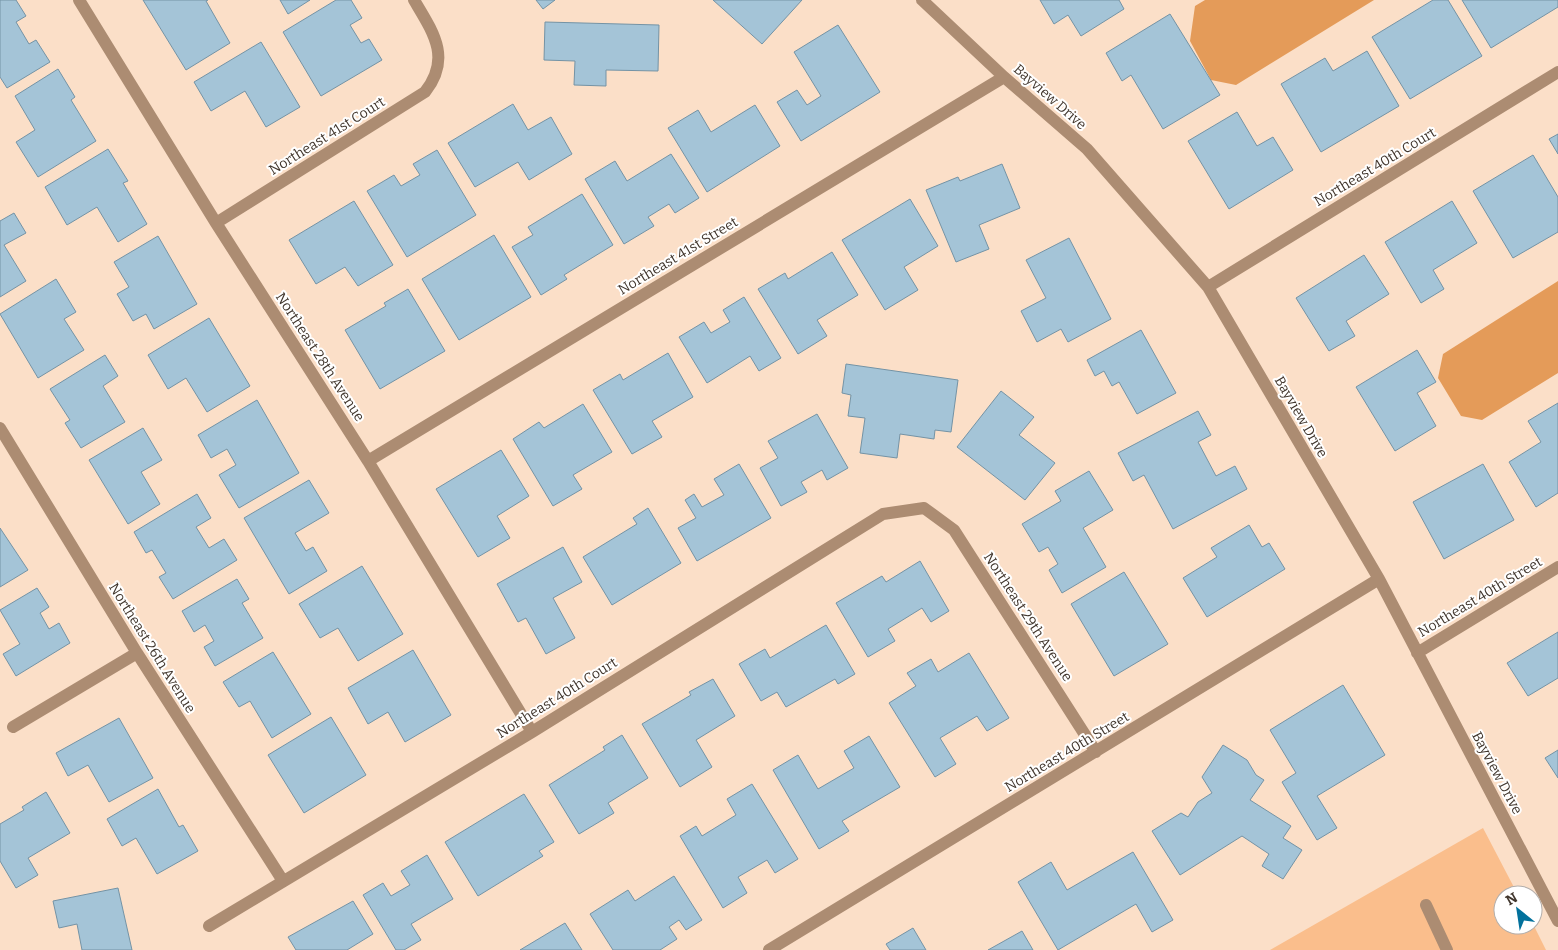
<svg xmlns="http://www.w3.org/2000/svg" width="1558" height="950" font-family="Bitter,serif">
  <rect width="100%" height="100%" fill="#fbdfc8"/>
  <path fill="#fabe8c" d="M 1483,828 L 1518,895 L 1503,895 L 1503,925 L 1533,924 L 1546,950 L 1270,950 Z"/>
  <path fill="#e49b59" d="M 1205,0 L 1374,0 L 1236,85 L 1211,80 L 1190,41 L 1195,6 Z
    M 1558,281 L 1558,373 L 1482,420 L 1461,416 L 1438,378 L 1443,354 Z"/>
  <path fill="#a4c4d7" stroke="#7493a5" d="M 0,0 L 16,0 L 26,16 L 16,22 L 29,44 L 36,40 L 50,62 L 7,88 L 0,77 Z
    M 143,0 L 208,0 L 206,1 L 230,43 L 186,70 Z
    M 280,0 L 310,0 L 288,14 Z
    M 336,0 L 351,0 L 362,18 L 350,25 L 361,43 L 369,39 L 382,60 L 321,96 L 283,32 Z
    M 536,0 L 555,0 L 543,9 Z
    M 713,0 L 802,0 L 762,44 Z
    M 1040,0 L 1119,0 L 1124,9 L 1081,36 L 1068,15 L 1054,24 Z
    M 1433,0 L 1448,0 L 1482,56 L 1410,99 L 1372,37 Z
    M 1462,0 L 1558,0 L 1558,7 L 1491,48 Z
    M 1170,14 L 1220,95 L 1163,129 L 1131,75 L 1122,81 L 1106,53 Z
    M 545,22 L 659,25 L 658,71 L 606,70 L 606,86 L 574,85 L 575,61 L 544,60 Z
    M 838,25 L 880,92 L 801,141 L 777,102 L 797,90 L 807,105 L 821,96 L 794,52 Z
    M 261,42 L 300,107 L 266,127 L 245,91 L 211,111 L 194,82 Z
    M 1367,51 L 1399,106 L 1321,152 L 1281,84 L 1325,58 L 1333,71 Z
    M 58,69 L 75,97 L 71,100 L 96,141 L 38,177 L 16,142 L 35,130 L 15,96 Z
    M 513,104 L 528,130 L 551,117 L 572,154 L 529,180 L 518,162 L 475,187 L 448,143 Z
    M 755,105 L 780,146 L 707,192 L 668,128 L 698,110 L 711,132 Z
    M 1237,112 L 1257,146 L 1273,137 L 1293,170 L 1229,209 L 1188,141 Z
    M 1558,134 L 1558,154 L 1549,139 Z
    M 108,149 L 128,181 L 123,183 L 147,224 L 118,242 L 97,207 L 67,225 L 45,187 Z
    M 437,150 L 476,215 L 407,257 L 367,191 L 394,175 L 401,186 L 420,175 L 413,164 Z
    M 671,154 L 699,198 L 675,213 L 669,204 L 648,217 L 654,226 L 624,244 L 585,179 L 615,161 L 627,181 Z
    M 1533,155 L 1558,197 L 1558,232 L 1513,258 L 1473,191 Z
    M 1002,164 L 1020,208 L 979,225 L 989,249 L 956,262 L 926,190 L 958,177 L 960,181 Z
    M 582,194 L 613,245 L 564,275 L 567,279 L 541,295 L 512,247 L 533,235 L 528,227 Z
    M 910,199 L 938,246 L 904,267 L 918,290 L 885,310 L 842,240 Z
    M 354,201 L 393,265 L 358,286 L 345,267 L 316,284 L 289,240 Z
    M 1452,201 L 1477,243 L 1433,270 L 1444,289 L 1421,303 L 1385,242 Z
    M 14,213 L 26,233 L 4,245 L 26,281 L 0,297 L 0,221 Z
    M 494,235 L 531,297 L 459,340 L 422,279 Z
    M 158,236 L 197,304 L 154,329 L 146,314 L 133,321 L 117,294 L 129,287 L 114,262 Z
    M 1069,238 L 1111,319 L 1068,342 L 1061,329 L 1037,342 L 1021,311 L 1046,298 L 1026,260 Z
    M 832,252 L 858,295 L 817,320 L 827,336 L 798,354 L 758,289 L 785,273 L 788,279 Z
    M 1364,255 L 1389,294 L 1346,321 L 1355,336 L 1329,351 L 1296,298 Z
    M 56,279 L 76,312 L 64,319 L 84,350 L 38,378 L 0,314 Z
    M 408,289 L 445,351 L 380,389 L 345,330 L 386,306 L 384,303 Z
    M 744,297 L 781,358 L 759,371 L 750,356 L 707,383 L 679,337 L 704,322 L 711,333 L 730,322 L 723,310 Z
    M 209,318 L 250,386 L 207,412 L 186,378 L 168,389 L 148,355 Z
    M 1141,330 L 1176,393 L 1137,414 L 1119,382 L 1112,386 L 1104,371 L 1095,376 L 1087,360 Z
    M 1417,350 L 1436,382 L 1417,393 L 1436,426 L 1395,451 L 1356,387 Z
    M 668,353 L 693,397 L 652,421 L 662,437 L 632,454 L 593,390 L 620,374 L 623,380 Z
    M 105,355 L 118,376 L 103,386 L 125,422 L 81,448 L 65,423 L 70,420 L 50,389 Z
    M 846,364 L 958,380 L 951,432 L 935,430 L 934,439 L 900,434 L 897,458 L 860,453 L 865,418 L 848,416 L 851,395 L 842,393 Z
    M 1001,391 L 1034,417 L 1019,435 L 1055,463 L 1025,500 L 957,447 Z
    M 257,400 L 299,473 L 239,508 L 219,475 L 236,465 L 227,449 L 211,458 L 198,435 Z
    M 1558,403 L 1558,493 L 1536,507 L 1509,462 L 1541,442 L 1528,421 Z
    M 583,404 L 612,452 L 573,475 L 582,489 L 553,506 L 513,439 L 539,422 L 544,428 Z
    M 1198,411 L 1211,435 L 1198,442 L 1216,476 L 1235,466 L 1247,489 L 1173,529 L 1144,475 L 1133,481 L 1118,453 Z
    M 817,414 L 848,468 L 827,480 L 822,470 L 801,482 L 807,492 L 781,506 L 760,468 L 778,458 L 768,441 Z
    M 143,428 L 162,460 L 141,472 L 160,504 L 128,524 L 89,460 Z
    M 501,450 L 529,496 L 497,516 L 510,538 L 478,557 L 436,489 Z
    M 739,464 L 771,518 L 697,561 L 678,528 L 696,518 L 685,500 L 694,494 L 702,507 L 724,495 L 714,479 Z
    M 1483,464 L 1514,520 L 1444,559 L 1413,502 Z
    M 1089,471 L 1113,510 L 1083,528 L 1106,567 L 1062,593 L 1049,570 L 1058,564 L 1048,547 L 1039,552 L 1022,524 L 1061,501 L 1055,491 Z
    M 309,480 L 329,513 L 295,533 L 306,551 L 313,547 L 327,571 L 289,594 L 244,518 Z
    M 197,494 L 211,518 L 196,527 L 209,548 L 224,539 L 237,560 L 173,599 L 159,577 L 166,573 L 152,550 L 146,553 L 134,532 Z
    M 648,508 L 681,563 L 612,605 L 583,557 L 637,524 L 633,518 Z
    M 1249,525 L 1262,547 L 1269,543 L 1285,569 L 1207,617 L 1183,578 L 1217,557 L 1211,548 Z
    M 0,528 L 28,570 L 0,587 Z
    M 563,547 L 582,582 L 553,598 L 575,638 L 546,654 L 526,618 L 518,622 L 497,584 Z
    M 920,561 L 949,611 L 931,622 L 922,608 L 888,629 L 895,641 L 868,657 L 836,603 L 882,576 L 886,582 Z
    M 362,566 L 403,634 L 358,661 L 338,628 L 320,638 L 299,604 Z
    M 1124,572 L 1168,644 L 1114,676 L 1071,604 Z
    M 237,579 L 249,599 L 242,603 L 263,638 L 215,666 L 204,647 L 214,641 L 205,625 L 194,632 L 182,611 Z
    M 37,588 L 49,607 L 40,613 L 49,629 L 59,623 L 70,643 L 16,676 L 3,654 L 20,644 L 0,610 Z
    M 826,625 L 855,674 L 838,684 L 835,679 L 786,707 L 777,692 L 761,701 L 739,664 L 765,649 L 770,658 Z
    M 1558,632 L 1558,678 L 1528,696 L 1507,663 Z
    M 413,650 L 451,715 L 405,742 L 388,712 L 368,724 L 348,688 Z
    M 273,652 L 311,714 L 272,738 L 250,701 L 239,707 L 223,682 Z
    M 969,653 L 1009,718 L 987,731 L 977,716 L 940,738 L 956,764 L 935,777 L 889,703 L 916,686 L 907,673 L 931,659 L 938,672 Z
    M 713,679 L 735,716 L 696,740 L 712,767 L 680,787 L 642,724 L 691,695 L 689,692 Z
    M 1343,685 L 1385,755 L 1317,796 L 1337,828 L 1317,840 L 1282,782 L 1296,773 L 1270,730 Z
    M 331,717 L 366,775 L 304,813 L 268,755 Z
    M 119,718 L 153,778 L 109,802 L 88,765 L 68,776 L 56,753 Z
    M 622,735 L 648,778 L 608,803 L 614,813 L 579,834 L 549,785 L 605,750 L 603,747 Z
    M 869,736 L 900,787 L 842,821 L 849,831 L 819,849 L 773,770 L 798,755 L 818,789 L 854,768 L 844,751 Z
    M 1223,745 L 1247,760 L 1256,775 L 1264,780 L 1250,800 L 1291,826 L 1283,838 L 1302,850 L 1283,879 L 1262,866 L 1269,854 L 1242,836 L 1180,875 L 1152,831 L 1181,813 L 1188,817 L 1198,802 L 1212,793 L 1202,777 Z
    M 1558,750 L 1558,778 L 1545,758 Z
    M 752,784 L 798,859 L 775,873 L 767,860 L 738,877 L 747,893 L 723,908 L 680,836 L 696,826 L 702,836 L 736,815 L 727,799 Z
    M 158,789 L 179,827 L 183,825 L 198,851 L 157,874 L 136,838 L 122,846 L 107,819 Z
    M 46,792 L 70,833 L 28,858 L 38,875 L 16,888 L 0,861 L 0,824 L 24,810 L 22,807 Z
    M 524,794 L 554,842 L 539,851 L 543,856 L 478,896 L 445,842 Z
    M 1133,852 L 1173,920 L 1152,932 L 1136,904 L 1058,950 L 1018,882 L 1051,862 L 1067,890 Z
    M 427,855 L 453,899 L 411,924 L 421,940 L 404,950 L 396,950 L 363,895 L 383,883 L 391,896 L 410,885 L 401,871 Z
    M 674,876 L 702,920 L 686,930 L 679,920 L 669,927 L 677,939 L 660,950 L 613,950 L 590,914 L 628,890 L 635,901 Z
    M 118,888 L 132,950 L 82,950 L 77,924 L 59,928 L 53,901 Z
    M 353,901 L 373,934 L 347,950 L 296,950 L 288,937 Z
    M 565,923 L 582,950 L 520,950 Z
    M 913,928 L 926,950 L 890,950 L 886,944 Z
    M 1022,931 L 1033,950 L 988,950 Z"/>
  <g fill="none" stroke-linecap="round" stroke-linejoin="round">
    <path stroke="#ac8c72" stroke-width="12" d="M 79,0 L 216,223 L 368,461 L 532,732
      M 922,0 L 1004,77 L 1087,149 L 1208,287 L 1379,579 L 1558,921
      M 216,223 L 425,92 C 452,58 433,32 414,0
      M 1208,287 L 1558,72
      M 0,428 L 137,653 L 283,881
      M 368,461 L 1004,77
      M 1417,653 L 1558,567
      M 13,727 L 137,653
      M 1426,905 L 1447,950
      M 209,926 L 532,732 L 883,514 L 924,508 L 954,530 L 1096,752
      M 769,950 L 1379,579"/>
  </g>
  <g text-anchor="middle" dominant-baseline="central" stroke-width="4" stroke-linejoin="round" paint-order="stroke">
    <g font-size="14" fill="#40352c" stroke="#fff">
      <text transform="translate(1050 97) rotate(41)">Bayview Drive</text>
      <text transform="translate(327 136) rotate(-32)">Northeast 41st Court</text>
      <text transform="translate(1375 167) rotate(-31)">Northeast 40th Court</text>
      <text transform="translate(678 256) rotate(-31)">Northeast 41st Street</text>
      <text transform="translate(320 357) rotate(57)">Northeast 28th Avenue</text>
      <text transform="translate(1301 417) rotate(60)">Bayview Drive</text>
      <text transform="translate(1480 597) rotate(-31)">Northeast 40th Street</text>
      <text transform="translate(1028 617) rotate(57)">Northeast 29th Avenue</text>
      <text transform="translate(152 648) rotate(58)">Northeast 26th Avenue</text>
      <text transform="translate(557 698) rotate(-32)">Northeast 40th Court</text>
      <text transform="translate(1067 752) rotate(-31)">Northeast 40th Street</text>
      <text transform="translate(1497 773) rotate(62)">Bayview Drive</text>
    </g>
  </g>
  <g transform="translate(1518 910) rotate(330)"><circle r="24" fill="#ffffff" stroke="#b3aeab"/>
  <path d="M0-4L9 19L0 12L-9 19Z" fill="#02719c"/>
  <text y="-8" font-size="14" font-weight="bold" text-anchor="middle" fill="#40352c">N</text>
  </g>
</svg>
